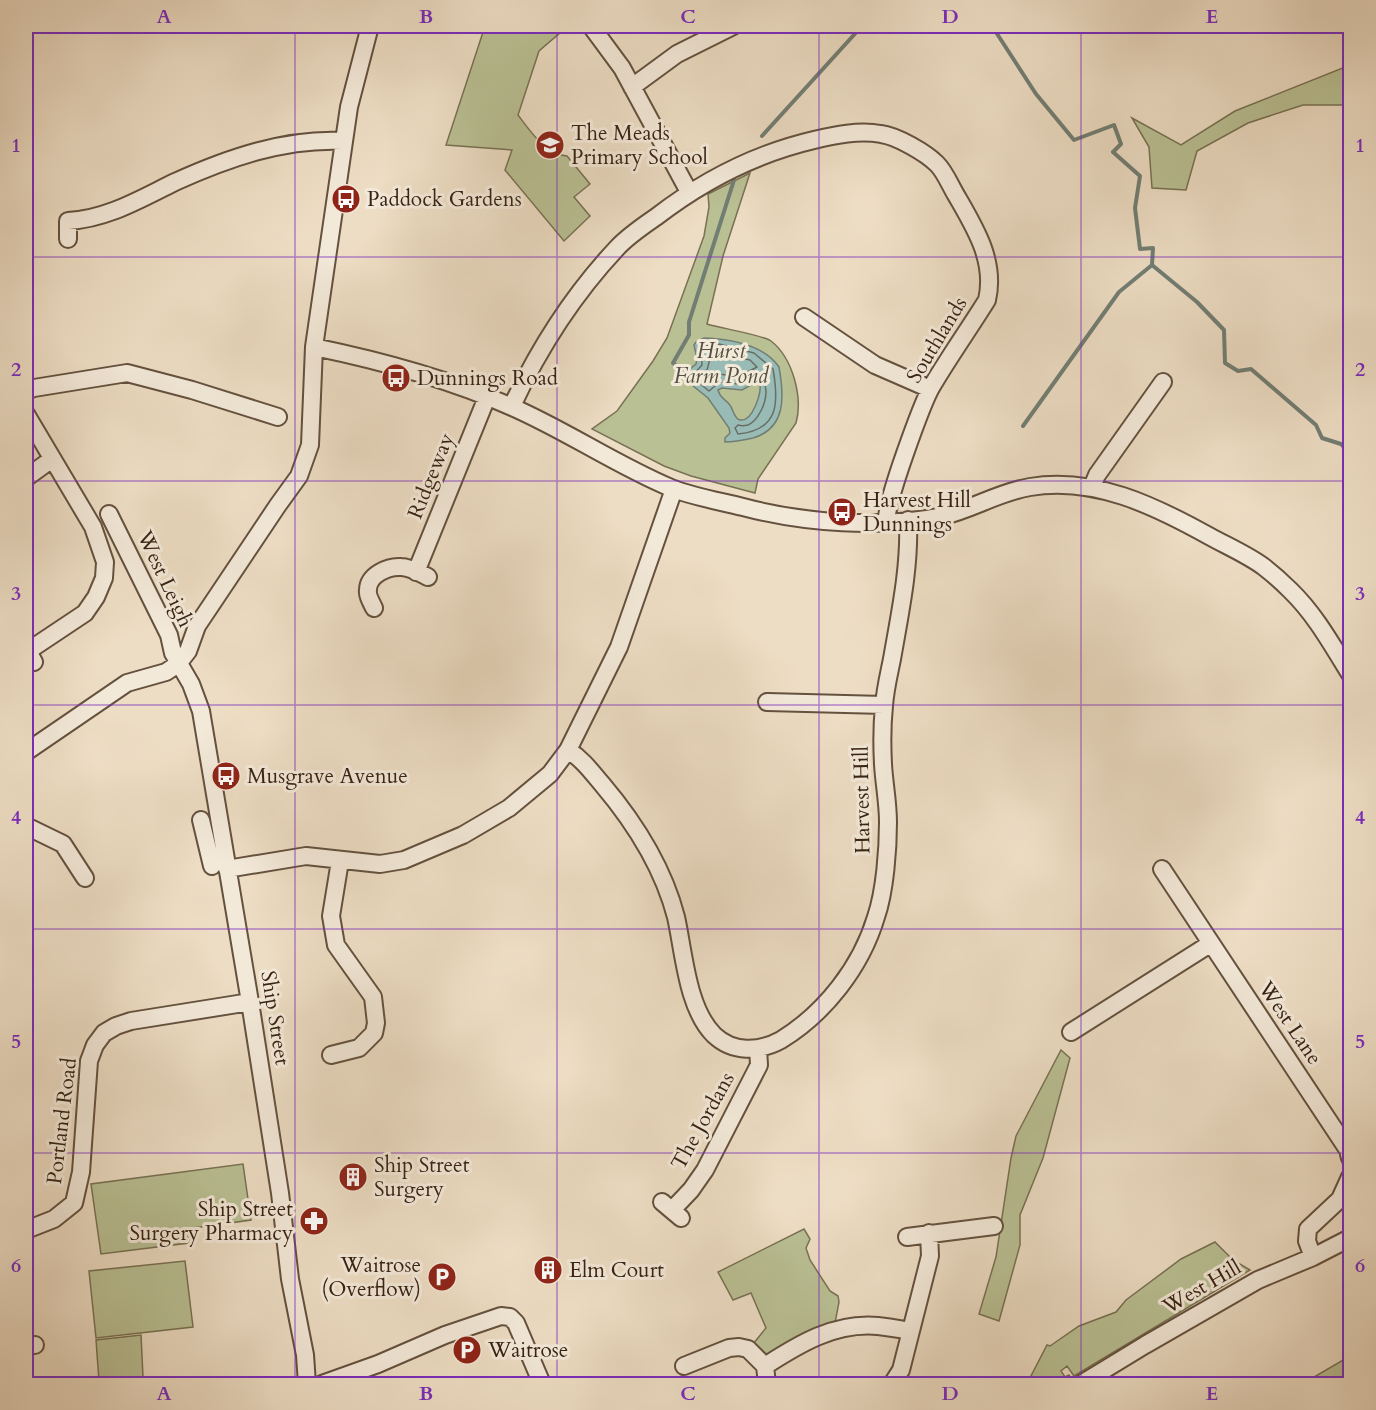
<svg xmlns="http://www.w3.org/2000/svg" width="1376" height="1410" font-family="Cardo,serif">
  <rect width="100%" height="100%" fill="#edddc4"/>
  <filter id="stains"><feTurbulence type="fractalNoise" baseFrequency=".00333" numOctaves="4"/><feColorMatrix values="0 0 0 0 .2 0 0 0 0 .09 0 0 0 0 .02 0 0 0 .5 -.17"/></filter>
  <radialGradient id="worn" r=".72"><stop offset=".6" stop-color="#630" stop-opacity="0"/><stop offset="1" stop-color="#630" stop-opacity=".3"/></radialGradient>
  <path fill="#b9c094" stroke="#787153" stroke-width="1.5" d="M 485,26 L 568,26 L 539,51 L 518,115 C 531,132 545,154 567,156 L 590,184 L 574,197 L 590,216 L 564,241 L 505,170 L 512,150 L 446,145 Z
    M 1350,65 L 1350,105 L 1303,105 L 1248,123 L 1197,151 L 1186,190 L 1152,188 L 1149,147 L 1132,118 L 1181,145 L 1235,111 Z
    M 750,173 L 723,256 L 707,324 C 719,328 763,335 771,341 C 793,358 803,398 796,423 L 758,479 L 755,493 L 691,476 L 664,466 L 592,429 L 617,411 L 653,361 L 667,338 L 704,236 L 709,207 L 708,194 Z
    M 1061,1050 L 1070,1058 L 1043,1158 L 1020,1215 L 1020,1245 L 999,1321 L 979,1314 L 996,1257 L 1011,1158 L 1016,1136 Z
    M 243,1164 L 251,1220 L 187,1229 L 189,1243 L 101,1254 L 91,1184 Z
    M 804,1229 L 810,1239 L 806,1248 L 810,1260 L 830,1291 L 838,1296 L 839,1302 L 835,1323 L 773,1355 L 764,1355 L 753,1344 L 766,1328 L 751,1293 L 733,1300 L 718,1272 Z
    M 1215,1242 L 1233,1260 L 1250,1270 L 1074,1376 L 1067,1366 L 1061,1371 L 1065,1377 L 1069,1375 L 1071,1378 L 1062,1384 L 1029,1384 L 1030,1378 L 1047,1345 L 1050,1346 L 1079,1326 L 1116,1312 L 1126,1300 L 1181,1259 Z
    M 185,1261 L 193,1327 L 96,1338 L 89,1271 Z
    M 141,1335 L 143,1377 L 99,1381 L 96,1340 Z
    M 1350,1356 L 1350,1384 L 1302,1384 Z"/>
  <path fill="#99bbb6" stroke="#727e74" stroke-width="1.5" fill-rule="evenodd" d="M 704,338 C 729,339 763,344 779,367 C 784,395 787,428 753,438 C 744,440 733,442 725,442 L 725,438 L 730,433 L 729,428 L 708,398 L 687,381 L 685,373 L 696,364 L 697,358 L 694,345 L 696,342 ZM 756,382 L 760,385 C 761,393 753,422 740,420 C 733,418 734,409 729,404 C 725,399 720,398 718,390 L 722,388 L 742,390 Z"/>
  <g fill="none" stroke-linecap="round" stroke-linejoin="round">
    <path stroke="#686e64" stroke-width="1.5" d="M 719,344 L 754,353 L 773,369 C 779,403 779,430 738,434 L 735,428 L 738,425 C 741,426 744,426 748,425 C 762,419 776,383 756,377 L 740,384 L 720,382 L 709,391 L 693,378 L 693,375 L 702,365 L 701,346 Z
      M 713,352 L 750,360 L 757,367 L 738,377 L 720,374 L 706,380 L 704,377 C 709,369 709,356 713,352 Z"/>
    <path stroke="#727e74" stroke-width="4" d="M 992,26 L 1036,94 L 1074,140 L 1114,125 L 1121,144 L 1113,152 L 1140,176 L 1135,208 L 1140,249 L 1153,248 L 1152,265 L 1119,292 L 1023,426
      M 762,136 L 862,26
      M 1152,265 L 1197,302 L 1224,330 L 1225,363 L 1238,371 L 1251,369 L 1316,425 L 1322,438 L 1341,444 L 1350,454
      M 685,373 L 673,363 L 689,335 L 689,322 L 734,180"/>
    <g stroke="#64513e" stroke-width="20">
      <path id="minor" d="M 591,26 L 622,68 L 689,192
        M 632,87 L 677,54 L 733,26
        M 68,239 L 68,221 C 107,219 140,199 175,182 C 228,158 285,138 344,141
        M 804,317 L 875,365 L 930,389
        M 314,347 C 382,361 449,379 512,407 C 567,431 616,465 671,488 C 694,497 719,501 743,507 C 803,523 881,529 943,516 C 973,509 999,492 1030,487 C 1094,476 1155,506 1209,536 C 1227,546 1248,555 1264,567 C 1273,574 1282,582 1290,590 C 1315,614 1332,645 1350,674
        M 26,391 L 34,388 L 127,373 L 192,390 L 278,417
        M 512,406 C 539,348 573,295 617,248 C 628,236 643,226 656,217 C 704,180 754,154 814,140 C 835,135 859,130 881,134 C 897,136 926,153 937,164 C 945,172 950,185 956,195 C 975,228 996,261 987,300 C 969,329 949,357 932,386 C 923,401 883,509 887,521
        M 26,414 L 93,527 L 105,562 L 104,578 L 96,597 L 85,613 L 28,651 L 34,662
        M 26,478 L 52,459
        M 1092,487 L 1097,475 L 1163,382
        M 109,514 L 169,635 L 173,653 L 191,684 L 201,711 L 250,1002 L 280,1193 L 290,1279 L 305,1355 L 307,1384
        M 416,572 L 487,397
        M 374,608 C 371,602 367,595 368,590 C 368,575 388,566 401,567 C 410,567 420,573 428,577
        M 767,702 L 884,705
        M 568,750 C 582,759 591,771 602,784 C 635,823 663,867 676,917 C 684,953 687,1008 714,1035 C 733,1053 759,1052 781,1040 C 825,1013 861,967 876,917 C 885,891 888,849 888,822 C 888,802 884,783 883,764 C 882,745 882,725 884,706 C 885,690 889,674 892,659 C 900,613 910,567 908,520
        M 26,752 L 127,683 L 166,672 L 178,664 L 188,651 L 197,626 L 278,505 L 299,476 L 310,445 L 314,347 L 349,107 L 370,26
        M 201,820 L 212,866
        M 26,826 L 63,844 L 85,878
        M 227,869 L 306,856 L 380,864 L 404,860 L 463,835 L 509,808 L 550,774 L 568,750 L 619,647 L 674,489
        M 1162,869 L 1348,1150 L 1350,1158
        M 1071,1032 L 1210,944
        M 331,1055 L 359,1048 L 374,1033 L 376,1023 L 373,997 L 336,945 L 331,916 L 340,861
        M 662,1202 L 681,1218
        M 672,1210 L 691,1190 L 705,1170 L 759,1065 L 758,1048
        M 26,1230 L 54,1219 L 74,1203 L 81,1172 L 89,1061 L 95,1045 L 104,1033 L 116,1026 L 131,1021 L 250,1002
        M 907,1237 L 994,1226
        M 1313,1257 L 1307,1241 L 1308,1229 L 1340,1199 L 1350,1177
        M 26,1345 L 35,1345
        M 684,1366 L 729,1348 L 739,1347 L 748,1349 L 765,1366 L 767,1384
        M 765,1366 C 799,1344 835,1322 878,1326 C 888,1327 899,1329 910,1331
        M 322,1384 L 378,1364 L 445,1335 L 501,1316 L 510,1317 L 516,1323 L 542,1384
        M 892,1384 L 901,1370 L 930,1256 L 929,1233
        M 1081,1384 L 1145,1345 L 1258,1280 L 1313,1257 L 1350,1238"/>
    </g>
    <use href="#minor" stroke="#f3e9d9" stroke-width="16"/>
  </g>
  <path fill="none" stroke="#7b2cbf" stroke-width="1.5" stroke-opacity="0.55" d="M 295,26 L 295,1384M 557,26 L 557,1384M 819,26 L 819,1384M 1081,26 L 1081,1384M 26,257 L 1350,257M 26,481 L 1350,481M 26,705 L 1350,705M 26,929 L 1350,929M 26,1153 L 1350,1153"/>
  <defs>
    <g id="school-disc" transform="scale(1.5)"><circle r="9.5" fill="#8f2418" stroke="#f3e9d9"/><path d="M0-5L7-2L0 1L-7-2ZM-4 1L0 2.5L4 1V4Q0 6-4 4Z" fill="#fff"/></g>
    <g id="bus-disc" transform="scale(1.5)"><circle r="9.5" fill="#8f2418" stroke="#f3e9d9"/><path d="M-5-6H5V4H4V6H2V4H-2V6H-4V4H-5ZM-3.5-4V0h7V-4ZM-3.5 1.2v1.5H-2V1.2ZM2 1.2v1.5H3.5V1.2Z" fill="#fff"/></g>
    <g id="building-disc" transform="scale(1.5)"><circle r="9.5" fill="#8f2418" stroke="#f3e9d9"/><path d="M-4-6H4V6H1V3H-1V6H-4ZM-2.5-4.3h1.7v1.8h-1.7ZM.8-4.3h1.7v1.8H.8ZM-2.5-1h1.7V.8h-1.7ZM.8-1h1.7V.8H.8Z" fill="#fff"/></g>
    <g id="pharmacy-disc" transform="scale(1.5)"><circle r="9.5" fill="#8f2418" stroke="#f3e9d9"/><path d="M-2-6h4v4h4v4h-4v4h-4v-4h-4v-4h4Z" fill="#fff"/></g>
    <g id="parking-disc" transform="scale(1.5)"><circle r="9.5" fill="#8f2418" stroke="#f3e9d9"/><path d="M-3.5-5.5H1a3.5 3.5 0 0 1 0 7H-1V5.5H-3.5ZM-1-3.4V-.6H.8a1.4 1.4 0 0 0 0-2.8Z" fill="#fff"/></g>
  </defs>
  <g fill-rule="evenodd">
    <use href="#school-disc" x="550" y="145"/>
    <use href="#bus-disc" x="346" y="199"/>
    <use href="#bus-disc" x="396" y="378"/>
    <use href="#bus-disc" x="842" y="512"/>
    <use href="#bus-disc" x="226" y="776"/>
    <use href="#building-disc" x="353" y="1177"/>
    <use href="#pharmacy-disc" x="314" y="1221"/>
    <use href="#building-disc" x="548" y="1270"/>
    <use href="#parking-disc" x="442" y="1277"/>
    <use href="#parking-disc" x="467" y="1350"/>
  </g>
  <g text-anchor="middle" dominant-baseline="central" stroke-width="6" stroke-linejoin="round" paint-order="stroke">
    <g font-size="21" fill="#372212" stroke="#f3e9d9" text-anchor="start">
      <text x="571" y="133">The Meads<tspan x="571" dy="24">Primary School</tspan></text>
      <text x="367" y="199">Paddock Gardens</text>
      <text x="417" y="378">Dunnings Road</text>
      <text x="863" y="500">Harvest Hill<tspan x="863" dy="24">Dunnings</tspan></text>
      <text x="247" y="776">Musgrave Avenue</text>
      <text x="374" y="1165">Ship Street<tspan x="374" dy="24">Surgery</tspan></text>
      <text x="293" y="1209" text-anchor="end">Ship Street<tspan x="293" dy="24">Surgery Pharmacy</tspan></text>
      <text x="421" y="1265" text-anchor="end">Waitrose<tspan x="421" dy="24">(Overflow)</tspan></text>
      <text x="569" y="1270">Elm Court</text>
      <text x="488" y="1350">Waitrose</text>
    </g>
    <g font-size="21" fill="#372212" stroke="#f3e9d9">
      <text transform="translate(937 340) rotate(-59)">Southlands</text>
      <text transform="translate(431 476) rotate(-68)">Ridgeway</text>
      <text transform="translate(165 579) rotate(65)">West Leigh</text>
      <text transform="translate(862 800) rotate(-91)">Harvest Hill</text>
      <text transform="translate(275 1018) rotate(81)">Ship Street</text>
      <text transform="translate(1290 1023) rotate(56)">West Lane</text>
      <text transform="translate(62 1121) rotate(-83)">Portland Road</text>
      <text transform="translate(703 1121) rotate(-61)">The Jordans</text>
      <text transform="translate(1202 1287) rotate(-30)">West Hill</text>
    </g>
    <g font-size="22" font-style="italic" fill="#545043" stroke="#f3e9d9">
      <text x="721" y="351">Hurst<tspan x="721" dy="25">Farm Pond</tspan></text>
    </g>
  </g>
  <rect width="1376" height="1410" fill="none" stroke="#edddc4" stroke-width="66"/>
  <rect x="33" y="33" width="1310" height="1344" fill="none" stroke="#7b2cbf" stroke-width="2"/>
  <g font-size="20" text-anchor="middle" font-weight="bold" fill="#7b2cbf">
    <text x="164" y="23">A</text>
    <text x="426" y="23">B</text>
    <text x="688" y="23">C</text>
    <text x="950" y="23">D</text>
    <text x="1212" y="23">E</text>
    <text x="16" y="152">1</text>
    <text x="1360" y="152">1</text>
    <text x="16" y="376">2</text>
    <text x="1360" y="376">2</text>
    <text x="16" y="600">3</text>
    <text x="1360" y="600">3</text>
    <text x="16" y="824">4</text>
    <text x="1360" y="824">4</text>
    <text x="16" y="1048">5</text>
    <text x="1360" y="1048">5</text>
    <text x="16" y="1272">6</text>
    <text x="1360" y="1272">6</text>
    <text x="164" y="1400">A</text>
    <text x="426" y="1400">B</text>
    <text x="688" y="1400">C</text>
    <text x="950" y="1400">D</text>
    <text x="1212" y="1400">E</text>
  </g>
  <rect width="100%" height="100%" filter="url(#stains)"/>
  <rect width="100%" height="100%" fill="url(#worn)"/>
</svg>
